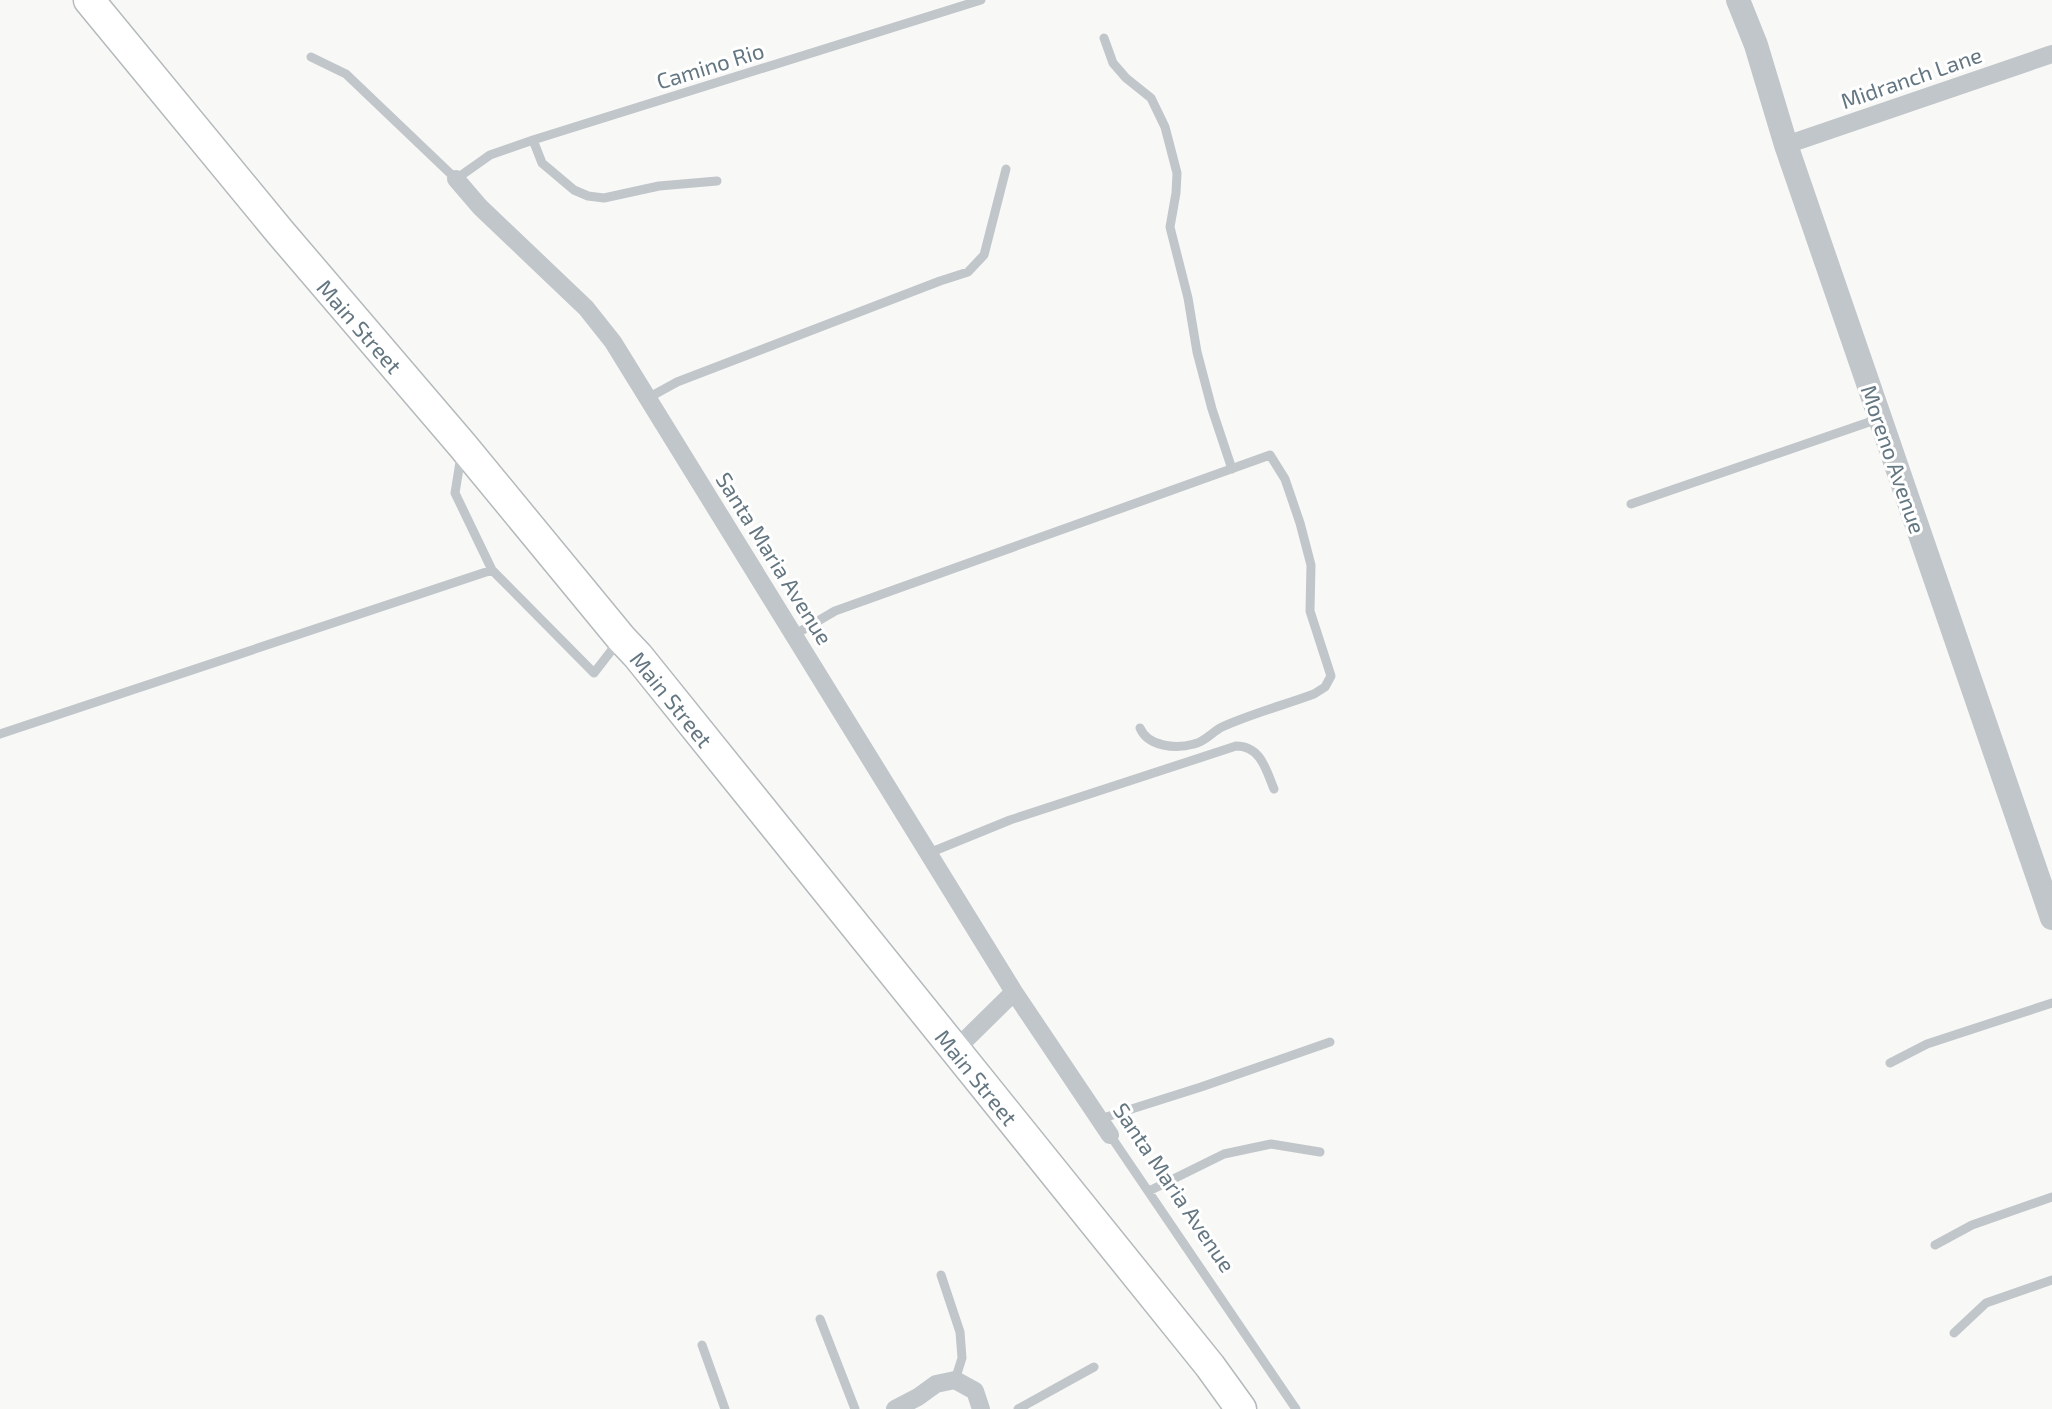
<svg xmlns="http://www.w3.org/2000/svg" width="2052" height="1409" font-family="'Exo 2',sans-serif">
  <rect width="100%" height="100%" fill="#f8f8f6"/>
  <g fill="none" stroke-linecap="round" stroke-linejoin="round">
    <g stroke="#b3b9bc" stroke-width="33">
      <path id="primary" d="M 89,0 L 280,232 L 463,446 L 621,638 L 638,656 L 1210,1366 L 1241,1409"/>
    </g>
    <path stroke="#c1c6ca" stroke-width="9" d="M 1104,38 L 1113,63 L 1126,78 L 1151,98 L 1165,127 L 1177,173 L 1176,193 L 1170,227 L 1188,298 L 1197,352 L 1212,409 L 1232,469
      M 311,57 L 346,74 L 456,179 L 490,155 L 533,140 L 981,0
      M 533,140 L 542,163 L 574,190 L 588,196 L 604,198 L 659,186 L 717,181
      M 648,398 L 677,382 L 940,281 L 968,272 L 984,255 L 1006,169
      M 461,456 L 455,493 L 492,570 L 594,673 L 618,642
      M 1631,504 L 1878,419
      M 794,635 L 835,611 L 1270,455 L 1285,479 L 1300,523 L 1311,565 L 1310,611 L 1331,676 L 1325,687 L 1314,694 C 1284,705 1251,714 1222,727 C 1212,732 1205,742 1194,744 C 1176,749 1148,747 1140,728
      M 0,734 L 492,570
      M 929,853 L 1010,820 L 1236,746 C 1261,746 1266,770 1274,789
      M 1890,1063 L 1927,1044 L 2052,1003
      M 1100,1119 L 1201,1087 L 1330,1042
      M 1110,1135 L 1296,1409
      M 1149,1191 L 1224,1154 L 1271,1144 L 1320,1152
      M 1935,1245 L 1972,1225 L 2052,1197
      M 941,1275 L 960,1332 L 962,1358 L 955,1380
      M 820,1319 L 855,1409
      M 1954,1333 L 1986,1303 L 2052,1280
      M 702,1345 L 725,1409
      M 1018,1409 L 1094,1367"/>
    <path stroke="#c1c6ca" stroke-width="18" d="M 1786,145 L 2052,54
      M 456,179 L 480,207 L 586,308 L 613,342 L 1014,992 L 1110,1135
      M 955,1050 L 1014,992
      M 895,1409 L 918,1397 L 936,1384 L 955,1380 L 975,1391 L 981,1409"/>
    <path stroke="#c1c6ca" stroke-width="24" d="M 1738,0 L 1756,45 L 1786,145 L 2052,918"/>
    <use href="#primary" stroke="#fff" stroke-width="30"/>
  </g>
  <g text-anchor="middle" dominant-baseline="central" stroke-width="6" stroke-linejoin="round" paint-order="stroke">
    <g font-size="22" fill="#637681" stroke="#fff">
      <text transform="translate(710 65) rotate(-17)">Camino Rio</text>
      <text transform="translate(1911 77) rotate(-19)">Midranch Lane</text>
      <text transform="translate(360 326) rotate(49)">Main Street</text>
      <text transform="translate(1894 459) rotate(71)">Moreno Avenue</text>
      <text transform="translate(775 558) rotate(58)">Santa Maria Avenue</text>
      <text transform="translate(672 699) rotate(51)">Main Street</text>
      <text transform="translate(977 1077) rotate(51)">Main Street</text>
      <text transform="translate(1175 1187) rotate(56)">Santa Maria Avenue</text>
    </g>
  </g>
</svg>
